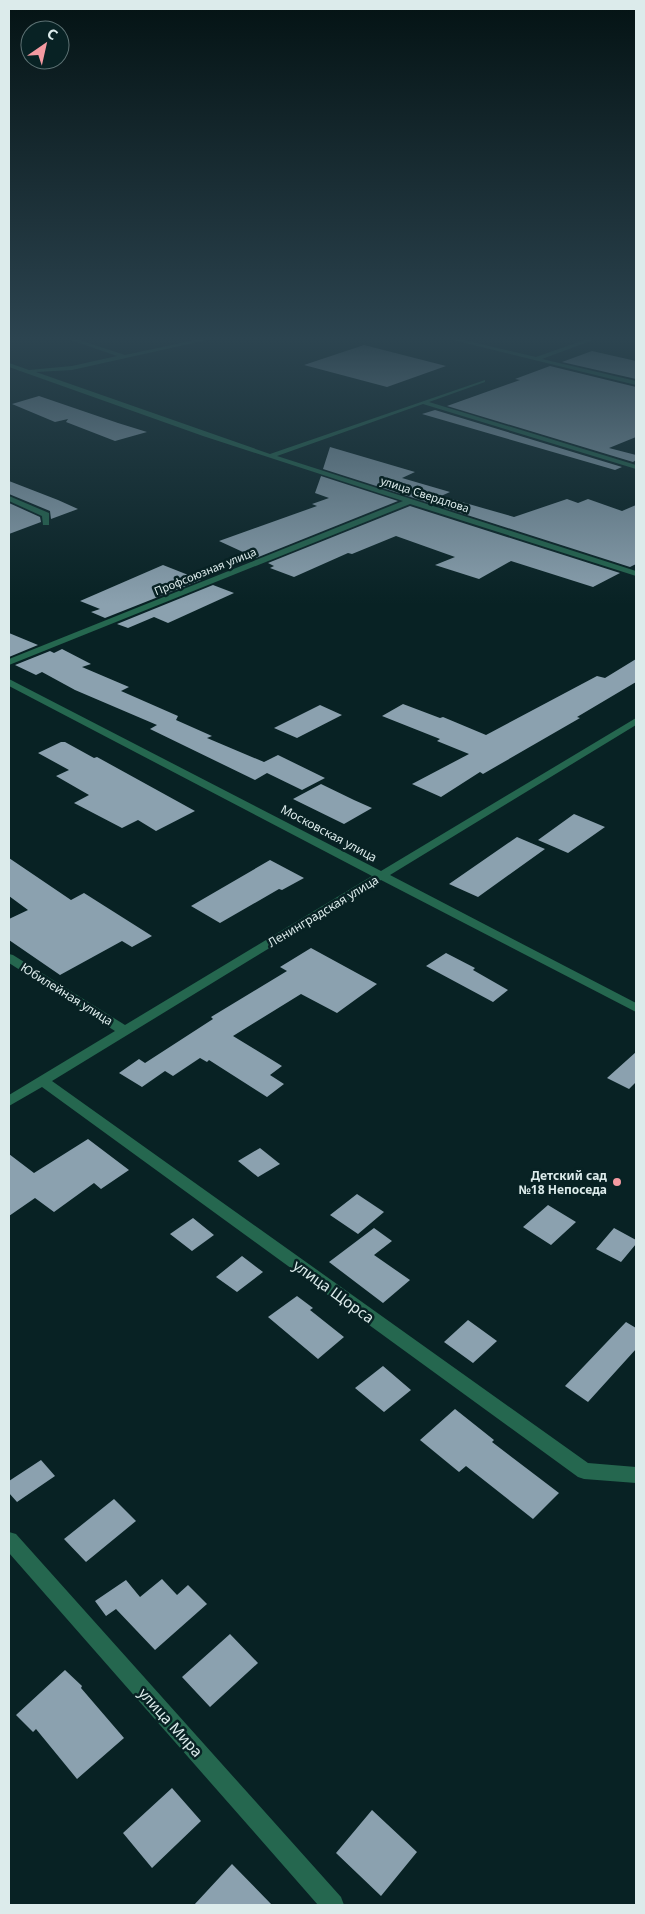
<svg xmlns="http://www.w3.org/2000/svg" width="645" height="1914" font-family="'Noto Sans',sans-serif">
  <rect width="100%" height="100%" fill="#082224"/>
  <path fill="#8ba1af" d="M 364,345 L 446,366 L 387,387 L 304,365 Z
    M 592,351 L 636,361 L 636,379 L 562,362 Z
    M 550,366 L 636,387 L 636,437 L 609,448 L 636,455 L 636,460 L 633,462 L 447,406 L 520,380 L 515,379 Z
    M 39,396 L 118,423 L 147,432 L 115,441 L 66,422 L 68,419 L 55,422 L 12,404 Z
    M 435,410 L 622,467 L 615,470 L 422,414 Z
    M 330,447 L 415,472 L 402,478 L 450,492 L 441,496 L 514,517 L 567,499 L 578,503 L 588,499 L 622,511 L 636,505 L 636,564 L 630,567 L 323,469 Z
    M 321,476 L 398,501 L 256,558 L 219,541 L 317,506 L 312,504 L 329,498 L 315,493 Z
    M 9,481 L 58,500 L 78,509 L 51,519 L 50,511 L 9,494 Z
    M 9,503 L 40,517 L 41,522 L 9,534 Z
    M 410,506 L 620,573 L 593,587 L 511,561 L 479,579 L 435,565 L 455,557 L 396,536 L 352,554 L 348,553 L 294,577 L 270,568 L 274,566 L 268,563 Z
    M 163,565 L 201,580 L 105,618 L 91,612 L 100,609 L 80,601 Z
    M 213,585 L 234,593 L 168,623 L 154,617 L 128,628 L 117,624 Z
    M 9,633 L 38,645 L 9,657 Z
    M 62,649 L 91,664 L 82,667 L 129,687 L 121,691 L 178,716 L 176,720 L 212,736 L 207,738 L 264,762 L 278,755 L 325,778 L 302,790 L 267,773 L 255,780 L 150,729 L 157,725 L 75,690 L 42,672 L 36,675 L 15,665 L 50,651 L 54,653 Z
    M 636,659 L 636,682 L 577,717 L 580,718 L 483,774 L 480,772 L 441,797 L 412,784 L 469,754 L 437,741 L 440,739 L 382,716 L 403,704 L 440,718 L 443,717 L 486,735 L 597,676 L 605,678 Z
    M 320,705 L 342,715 L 297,738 L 274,728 Z
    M 61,742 L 65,742 L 94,758 L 97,757 L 195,811 L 156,831 L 138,820 L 122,828 L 74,803 L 89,795 L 56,776 L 69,770 L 38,753 Z
    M 321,784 L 354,800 L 372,808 L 344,824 L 293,799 Z
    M 574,814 L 605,827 L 568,853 L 538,840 Z
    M 517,837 L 545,849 L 478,897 L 449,884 Z
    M 9,858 L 71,900 L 84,893 L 152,936 L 132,947 L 122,941 L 60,975 L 9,940 L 9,919 L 28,910 L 9,896 Z
    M 270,860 L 304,878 L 282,890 L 279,889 L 220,923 L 191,906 Z
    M 311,948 L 377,984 L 337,1013 L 301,994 L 233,1036 L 282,1066 L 270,1075 L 284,1084 L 267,1097 L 209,1060 L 207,1062 L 200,1058 L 173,1076 L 165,1071 L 142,1087 L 119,1073 L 139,1059 L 145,1063 L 213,1019 L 211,1017 L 287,971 L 280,967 Z
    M 446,953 L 475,968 L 473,970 L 508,990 L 493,1002 L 426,966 Z
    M 636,1052 L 636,1082 L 629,1089 L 607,1078 Z
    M 88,1139 L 129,1170 L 101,1189 L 94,1183 L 54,1212 L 35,1198 L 9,1216 L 9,1154 L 34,1173 Z
    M 260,1148 L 280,1164 L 258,1177 L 238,1161 Z
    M 357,1194 L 384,1212 L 358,1234 L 330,1215 Z
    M 548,1205 L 576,1222 L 551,1245 L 523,1227 Z
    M 193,1218 L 214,1235 L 192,1251 L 170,1234 Z
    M 374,1228 L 392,1241 L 374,1255 L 410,1280 L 383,1303 L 329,1262 Z
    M 614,1228 L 636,1240 L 636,1244 L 621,1262 L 596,1249 Z
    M 242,1256 L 263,1272 L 237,1292 L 216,1277 Z
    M 297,1296 L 313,1308 L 310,1310 L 344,1337 L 318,1359 L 268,1317 Z
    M 468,1320 L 497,1341 L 473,1363 L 444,1342 Z
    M 626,1322 L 636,1328 L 636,1349 L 588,1402 L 565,1386 Z
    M 383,1366 L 411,1390 L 384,1412 L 355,1388 Z
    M 455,1409 L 494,1440 L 492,1442 L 559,1493 L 533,1519 L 466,1466 L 459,1472 L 420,1440 Z
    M 41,1460 L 55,1476 L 17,1502 L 9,1493 L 9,1481 Z
    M 114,1499 L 136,1521 L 86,1562 L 64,1539 Z
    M 162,1579 L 177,1595 L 188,1585 L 207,1604 L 155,1650 L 116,1609 L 106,1616 L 95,1601 L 126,1580 L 140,1597 Z
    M 230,1634 L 258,1663 L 210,1707 L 182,1677 Z
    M 65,1670 L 82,1686 L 81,1688 L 124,1738 L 77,1779 L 36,1729 L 33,1732 L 16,1715 Z
    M 172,1788 L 201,1821 L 152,1868 L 123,1833 Z
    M 372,1810 L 417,1852 L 381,1896 L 336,1853 Z
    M 232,1864 L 272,1905 L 194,1905 Z"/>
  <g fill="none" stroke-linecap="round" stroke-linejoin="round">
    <path fill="#25674f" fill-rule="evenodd" d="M 62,337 L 70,337 L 125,355 L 209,337 L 220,337 L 72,370 L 36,372 L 270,454 L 485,380 L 485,382 L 429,402 L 636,465 L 636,469 L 423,404 L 277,456 L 636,571 L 636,576 L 410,504 L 9,665 L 9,659 L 403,501 L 203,436 L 9,367 L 9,363 L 29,370 L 72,366 L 117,356 Z
      M 441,337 L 451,337 L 536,357 L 593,337 L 601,337 L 542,359 L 636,381 L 636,385 Z
      M 9,496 L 49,513 L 49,525 L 43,525 L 42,516 L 9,501 Z
      M 9,679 L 381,871 L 636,718 L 636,725 L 390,875 L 636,1003 L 636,1012 L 381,880 L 52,1081 L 588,1463 L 636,1467 L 636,1483 L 584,1479 L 578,1477 L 42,1087 L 9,1106 L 9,1095 L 115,1031 L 9,963 L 9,954 L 13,955 L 125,1025 L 372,876 L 9,686 Z
      M 9,1532 L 16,1534 L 341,1897 L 344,1905 L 318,1905 L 9,1553 Z"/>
  </g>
  <linearGradient id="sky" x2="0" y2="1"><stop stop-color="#041314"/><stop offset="0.56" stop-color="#2c4450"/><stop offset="1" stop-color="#2c4450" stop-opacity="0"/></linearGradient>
  <rect width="645" height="605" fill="url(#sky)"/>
  <circle fill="#f49aa1" stroke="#082224" stroke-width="2" cx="617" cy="1182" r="5"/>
  <g text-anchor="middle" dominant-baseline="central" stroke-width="5" stroke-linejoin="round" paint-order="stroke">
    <g font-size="11" fill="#dcebeb" stroke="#082224">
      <text transform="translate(425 494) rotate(18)">улица Свердлова</text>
      <text transform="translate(205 571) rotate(-22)">Профсоюзная улица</text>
    </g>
    <g font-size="12" fill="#dcebeb" stroke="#082224">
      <text transform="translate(329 833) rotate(28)">Московская улица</text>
      <text transform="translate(323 911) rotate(-31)">Ленинградская улица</text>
      <text transform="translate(67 994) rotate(32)">Юбилейная улица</text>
    </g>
    <g font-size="12" font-weight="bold" fill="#dcebeb" stroke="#082224" text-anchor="end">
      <text x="607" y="1175">Детский сад<tspan x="607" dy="14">№18 Непоседа</tspan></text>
    </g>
    <g font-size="15" fill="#dcebeb" stroke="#082224">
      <text transform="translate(334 1291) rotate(36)">улица Щорса</text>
      <text transform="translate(171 1722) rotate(48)">улица Мира</text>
    </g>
  </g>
  <rect width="645" height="1914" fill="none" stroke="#dcebeb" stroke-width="20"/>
  <g transform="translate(45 45) rotate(34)"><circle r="24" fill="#082224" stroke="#5d7274"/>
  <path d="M0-4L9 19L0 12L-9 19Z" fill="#f49aa1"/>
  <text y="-8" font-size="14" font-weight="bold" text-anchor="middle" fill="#dcebeb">С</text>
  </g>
</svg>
